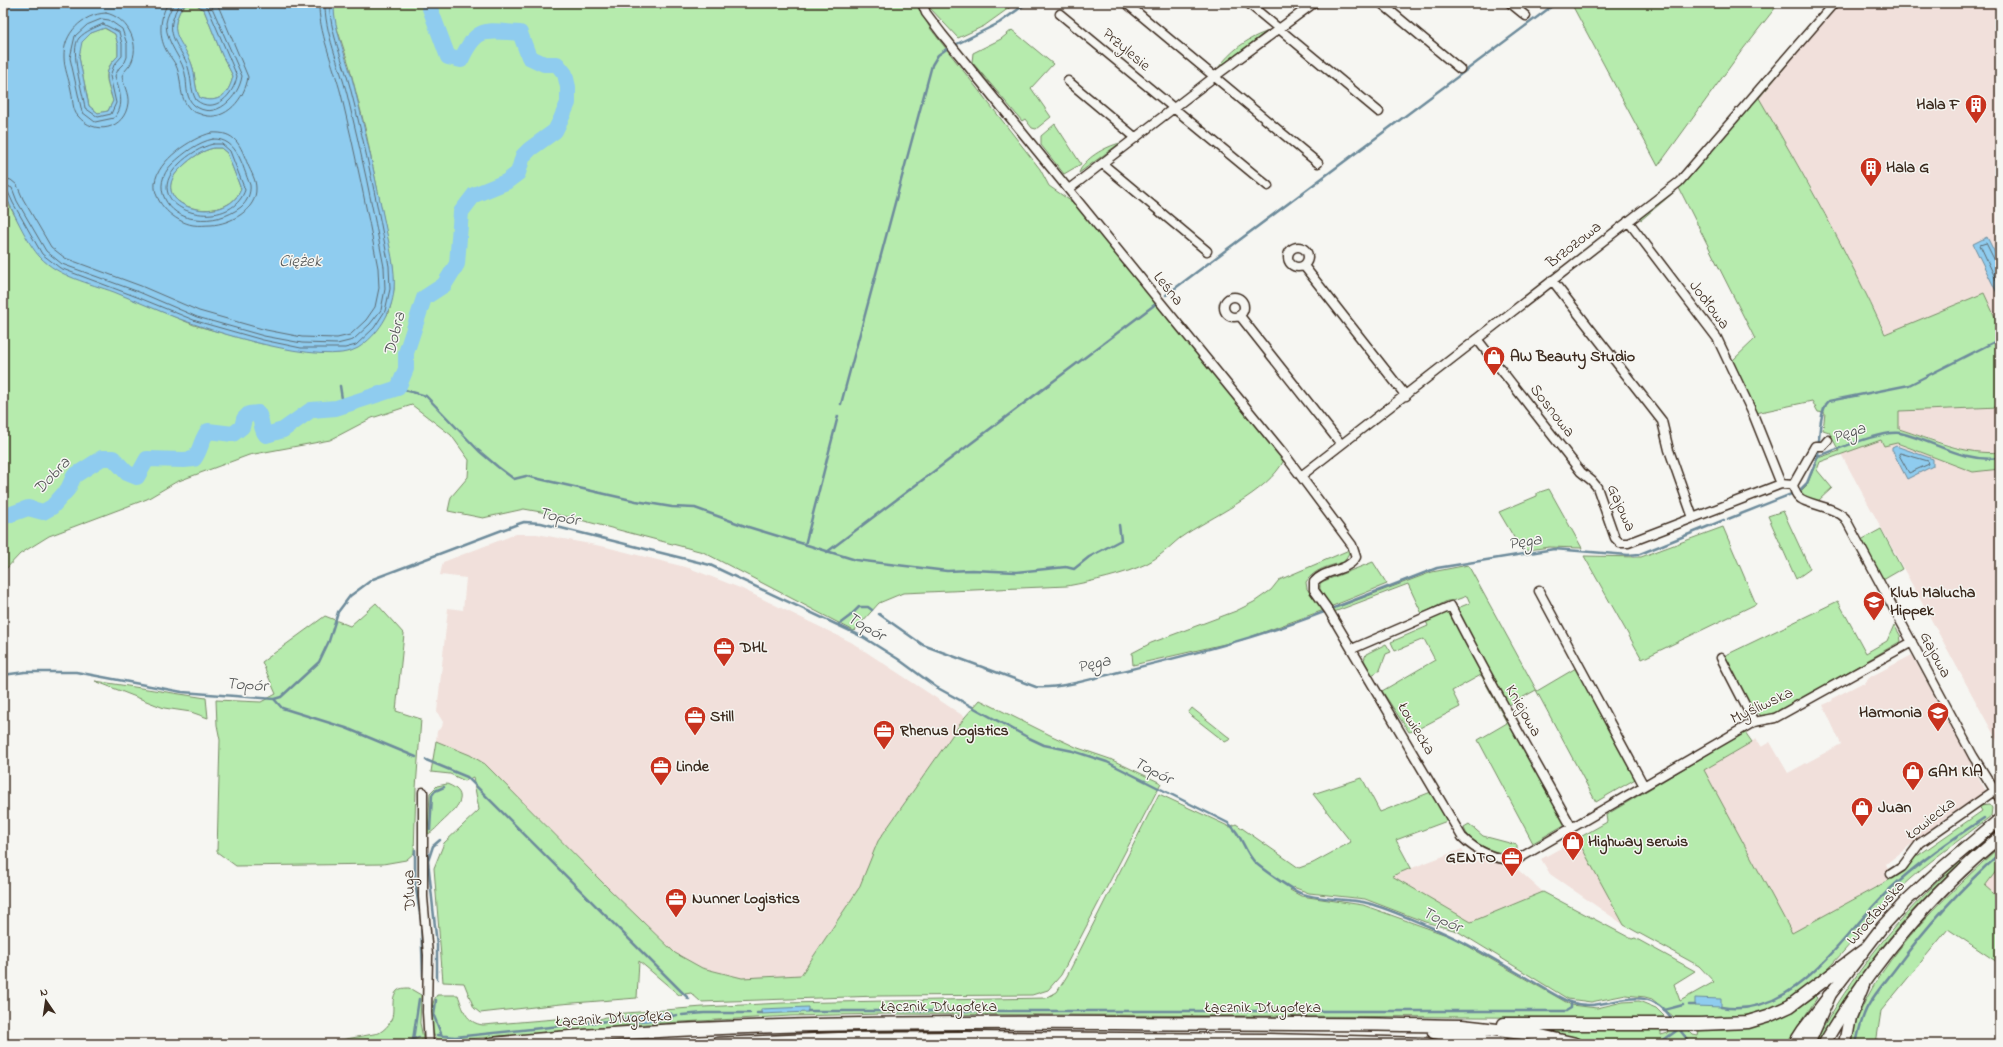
<svg xmlns="http://www.w3.org/2000/svg" width="2003" height="1047" font-family="'Indie Flower',sans-serif">
  <rect width="100%" height="100%" fill="#f6f6f2"/>
  <filter id="ink" filterUnits="userSpaceOnUse"><feTurbulence type="fractalNoise" baseFrequency=".025" numOctaves="2"/><feDisplacementMap in="SourceGraphic" scale="8" xChannelSelector="R" yChannelSelector="G"/><feConvolveMatrix kernelMatrix="1 2 1 2 8 2 1 2 1" color-interpolation-filters="sRGB"/></filter>
  <g filter="url(#ink)">
    <path fill="#f1e0db" d="M 1841,3 L 2000,3 L 2000,328 L 1984,293 L 1886,334 L 1848,257 L 1809,184 L 1758,98 Z
      M 2000,407 L 2000,452 L 1987,454 L 1969,451 L 1899,429 L 1898,411 Z
      M 1881,440 L 1896,443 L 1973,472 L 2000,469 L 2000,746 L 1841,454 Z
      M 516,534 L 537,534 L 606,547 L 689,568 L 740,588 L 851,642 L 965,717 L 878,841 L 859,888 L 801,975 L 742,978 L 702,968 L 675,953 L 608,888 L 485,764 L 470,755 L 436,741 L 437,731 L 442,727 L 443,722 L 437,712 L 448,608 L 463,610 L 466,578 L 440,575 L 443,562 Z
      M 1912,655 L 1986,791 L 1944,819 L 1886,864 L 1893,878 L 1792,934 L 1703,770 L 1756,739 L 1761,747 L 1770,742 L 1788,773 L 1841,744 L 1823,705 L 1832,701 L 1833,698 L 1860,684 L 1864,684 L 1870,677 Z
      M 1577,839 L 1595,870 L 1624,925 L 1550,874 L 1541,859 Z
      M 1462,849 L 1466,856 L 1477,861 L 1485,857 L 1516,868 L 1543,892 L 1471,922 L 1391,876 Z
      M 2000,866 L 2000,899 L 1984,886 Z"/>
    <path fill="#b6ebad" stroke="#788a66" d="M 334,3 L 916,3 L 930,28 L 1040,169 L 1049,186 L 1075,204 L 1127,265 L 1284,460 C 1268,493 1210,517 1180,538 C 1169,547 1160,557 1146,564 C 1122,575 1094,581 1067,586 L 903,593 L 879,603 L 854,631 L 703,552 L 569,517 L 524,509 L 483,518 L 448,511 L 451,497 L 468,477 L 469,460 L 451,435 L 412,405 L 372,418 L 330,440 L 249,455 L 176,482 L 147,499 L 49,536 L 20,554 L 3,572 L 3,189 L 9,205 L 23,230 L 135,300 L 194,325 L 262,344 L 337,353 L 345,352 L 389,313 L 394,289 L 393,266 L 365,128 L 349,65 L 333,16 Z
      M 928,3 L 1016,3 L 984,26 L 958,38 L 930,8 Z
      M 1571,3 L 1779,3 L 1740,53 L 1658,166 Z
      M 1839,3 L 1759,98 C 1804,175 1848,253 1885,334 L 1984,293 L 2000,328 L 2000,407 L 1899,411 L 1899,429 C 1931,439 1966,456 2000,452 L 2000,469 L 1973,472 L 1897,443 L 1884,446 L 1881,440 L 1820,462 L 1817,470 L 1832,488 L 1818,501 L 1804,498 L 1800,492 L 1807,485 L 1818,458 L 1839,451 L 1829,432 L 1823,430 L 1825,413 L 1818,412 L 1812,401 L 1756,413 L 1732,361 L 1755,339 L 1679,188 L 1641,220 L 1640,218 L 1680,185 Z
      M 189,4 L 195,4 L 204,10 L 222,55 L 233,76 C 229,95 218,104 200,98 C 194,87 196,76 192,65 C 183,40 166,36 182,7 Z
      M 104,28 L 115,34 L 118,45 L 118,56 C 101,71 107,82 113,101 L 108,111 L 98,113 L 89,106 L 79,57 L 81,42 L 91,33 Z
      M 1012,30 L 1053,64 L 1031,88 L 1051,117 L 1036,129 L 1032,128 L 1025,119 L 1022,121 L 972,62 L 973,53 L 1001,39 Z
      M 1266,32 L 1218,68 C 1231,51 1246,39 1266,32 Z
      M 1055,124 L 1081,164 L 1064,174 L 1041,145 L 1041,136 Z
      M 1120,143 L 1079,173 C 1084,158 1105,147 1120,143 Z
      M 214,148 L 221,148 L 227,153 L 241,189 C 229,222 165,212 171,183 C 172,176 178,171 183,166 C 191,158 203,150 214,148 Z
      M 1549,489 L 1582,548 L 1549,547 L 1522,551 L 1499,512 L 1537,496 L 1537,493 Z
      M 1783,511 L 1810,569 L 1796,579 L 1768,516 Z
      M 1723,527 L 1756,604 L 1642,659 L 1584,556 L 1641,557 Z
      M 1881,529 L 1902,569 L 1883,580 L 1861,540 Z
      M 1349,550 L 1349,553 L 1344,562 C 1329,566 1314,569 1306,582 L 1307,589 L 1324,610 L 1242,640 L 1133,665 L 1132,653 L 1151,643 L 1236,611 L 1254,602 L 1271,590 L 1279,580 Z
      M 1373,562 L 1387,584 L 1330,607 L 1320,590 L 1320,583 L 1324,581 Z
      M 1468,565 L 1537,691 L 1576,668 L 1637,778 L 1596,802 L 1536,690 L 1509,705 L 1571,821 L 1533,843 L 1478,740 L 1507,723 L 1481,675 L 1452,691 L 1460,707 L 1414,731 L 1409,732 L 1382,691 L 1435,660 L 1424,639 L 1395,651 L 1391,642 L 1428,626 L 1426,621 L 1470,603 L 1467,596 L 1453,601 L 1447,601 L 1422,614 L 1408,584 L 1334,612 L 1333,609 L 1432,572 Z
      M 1838,601 L 1866,653 L 1887,641 L 1894,625 L 1900,635 L 1901,641 L 1781,711 L 1762,716 L 1752,710 L 1724,656 Z
      M 376,603 L 404,634 L 396,711 L 421,719 L 416,788 L 414,853 L 406,860 L 383,864 L 236,866 L 217,852 L 220,740 L 217,725 L 216,700 L 261,702 L 276,694 L 262,662 L 325,616 L 350,626 Z
      M 1386,644 L 1391,652 L 1386,654 L 1380,670 L 1372,675 L 1364,660 L 1366,654 Z
      M 95,681 L 206,698 L 208,718 L 191,712 L 164,708 Z
      M 980,700 L 1052,736 L 1078,748 L 1110,759 L 1161,783 L 1061,975 L 1048,990 L 1032,995 L 878,996 L 701,1002 L 691,993 L 679,995 L 639,961 L 637,998 L 561,1004 L 480,1013 L 474,1008 L 464,983 L 443,982 L 434,868 L 444,843 L 479,810 L 473,777 L 465,781 L 450,774 L 431,772 L 436,741 L 470,755 L 485,764 L 608,888 L 675,953 L 702,968 L 742,978 L 801,975 L 859,888 L 878,841 L 965,717 Z
      M 1192,708 L 1231,739 L 1225,742 L 1188,713 Z
      M 1745,732 L 1752,742 L 1704,770 L 1792,933 L 1893,878 L 1907,869 L 1913,859 L 1982,811 L 1979,806 L 1990,805 L 1992,808 L 1991,816 C 1960,840 1927,862 1898,890 C 1852,935 1817,1002 1747,1015 C 1724,1019 1698,1017 1674,1017 L 1652,999 L 1645,997 L 1626,995 L 1591,1002 L 1568,999 L 1457,931 L 1425,922 L 1365,899 L 1309,893 L 1293,887 L 1290,890 L 1301,896 L 1363,905 L 1452,937 L 1571,1005 L 1597,1008 L 1623,1002 L 1639,1001 L 1656,1008 L 1666,1018 L 886,1014 L 791,1016 L 645,1024 L 444,1041 C 440,1041 435,1039 434,1035 C 430,1025 430,1003 437,995 L 458,995 C 463,1009 466,1023 483,1025 L 568,1018 C 582,1023 599,1021 613,1014 L 703,1007 L 783,1003 L 1046,998 L 1057,992 L 1067,976 L 1159,794 L 1230,827 L 1236,824 L 1299,868 L 1313,863 L 1351,842 L 1313,794 L 1362,778 L 1380,812 L 1431,792 L 1447,821 L 1396,840 L 1411,868 L 1392,876 L 1471,922 L 1543,892 L 1632,939 L 1635,938 L 1695,971 L 1674,984 L 1680,1001 L 1714,982 L 1699,966 L 1624,925 L 1577,839 L 1607,822 L 1606,815 Z
      M 447,784 C 473,794 455,810 442,822 C 438,826 433,832 428,834 L 430,793 L 437,786 Z
      M 1469,824 L 1483,836 L 1517,845 L 1517,853 C 1503,858 1466,843 1464,827 Z
      M 2000,846 L 2000,866 L 1985,886 L 2000,899 L 2000,964 L 1948,929 L 1881,1011 L 1876,1044 L 1849,1044 C 1869,964 1942,901 2000,846 Z
      M 1959,862 L 1960,863 C 1902,917 1856,974 1819,1044 L 1814,1044 C 1852,974 1899,915 1959,862 Z
      M 409,988 L 421,995 L 420,1023 L 423,1038 L 419,1044 L 319,1044 L 379,1033 C 402,1019 387,1002 397,991 C 400,988 405,988 409,988 Z
      M 1815,996 L 1817,998 L 1786,1044 L 1596,1044 L 1532,1028 L 1661,1029 L 1661,1035 L 1668,1033 L 1669,1030 L 1688,1030 L 1693,1035 L 1698,1036 L 1699,1030 C 1745,1031 1778,1026 1815,996 Z"/>
    <path fill="#8fccef" stroke="#6d8b9b" fill-rule="evenodd" d="M 3,3 L 334,3 C 333,29 348,60 354,86 C 366,132 375,178 385,224 C 389,245 396,268 394,290 C 392,313 378,335 358,348 C 325,368 207,330 172,316 C 153,308 133,300 114,292 C 89,283 59,277 40,257 C 28,245 10,206 3,189 ZM 189,4 L 196,4 L 204,10 L 222,55 L 233,76 C 229,95 218,104 200,98 C 194,88 196,76 192,65 C 184,40 166,36 182,7 ZM 105,28 L 115,34 L 118,45 L 118,56 C 101,72 108,81 113,101 L 108,111 L 98,113 L 89,106 L 79,57 L 82,42 L 91,33 ZM 214,148 L 221,148 L 227,153 L 241,189 C 228,225 157,210 173,178 C 175,173 179,170 183,166 C 191,158 203,150 214,148 Z
      M 1987,237 L 2000,263 L 2000,292 L 1997,293 L 1973,244 Z
      M 1896,446 L 1933,459 L 1933,466 L 1907,479 L 1892,450 L 1892,448 Z
      M 1695,998 L 1721,999 L 1721,1007 L 1695,1006 Z
      M 808,1007 L 808,1012 L 761,1014 L 761,1009 Z
      M 672,1013 L 672,1019 L 627,1023 L 626,1016 Z"/>
    <g fill="none" stroke-linecap="round" stroke-linejoin="round">
      <path stroke="#5d6b72" stroke-width="1" d="M 168,3 C 160,17 158,35 166,50 C 170,57 176,63 178,71 C 182,84 179,97 189,108 C 192,112 198,113 203,115 C 226,122 245,98 248,77 L 217,3
        M 174,3 C 171,9 167,16 166,23 C 166,46 184,58 186,79 C 187,88 186,98 194,105 C 215,122 239,97 242,76 L 210,3
        M 182,3 C 178,6 175,11 174,16 C 165,36 183,50 188,67 C 192,79 190,89 196,100 C 214,115 234,95 237,76 L 208,8 L 201,3
        M 106,13 C 126,17 140,41 132,61 C 130,67 124,70 122,76 C 123,84 129,94 128,103 C 125,130 94,136 78,116 C 72,110 73,98 71,90 C 69,79 64,68 64,57 C 63,34 82,14 106,13 Z
        M 102,19 L 109,20 L 122,29 L 127,44 L 127,57 L 125,62 L 119,68 L 115,76 C 119,91 126,105 114,118 L 95,122 L 82,112 L 70,58 L 75,36 L 87,25 Z
        M 103,24 L 119,32 L 122,44 L 122,56 L 114,65 L 110,76 L 116,103 L 111,114 L 98,117 L 85,108 C 83,92 69,50 79,38 C 86,31 94,28 103,24 Z
        M 211,133 C 236,131 240,145 248,165 C 251,172 256,180 256,188 C 257,210 230,224 211,225 C 206,225 199,226 193,225 C 175,222 153,203 155,183 C 157,161 191,138 211,133 Z
        M 213,139 C 238,138 242,166 250,185 C 251,193 247,202 241,207 C 228,217 212,221 195,219 C 167,216 150,186 172,164 C 184,153 198,142 213,139 Z
        M 213,144 L 222,144 L 230,151 L 245,190 C 229,237 134,209 179,164 C 188,155 201,147 213,144 Z
        M 3,178 L 11,180 L 17,185 L 23,199 L 51,247 L 65,258 L 141,286 L 199,311 L 266,330 L 302,337 L 337,338 L 350,335 L 366,320 L 375,307 L 379,288 L 378,268 C 367,210 355,152 341,94 C 334,67 318,30 319,3
        M 3,184 L 12,188 L 17,201 L 46,251 L 62,264 L 139,292 L 197,317 L 264,336 L 302,343 L 337,344 L 353,340 L 370,324 L 381,310 L 385,289 L 384,267 C 373,209 361,151 347,94 C 340,67 324,30 325,3
        M 3,189 L 8,192 L 13,203 L 42,254 L 60,268 L 137,297 L 196,321 L 263,340 L 301,348 L 345,348 L 356,345 L 374,328 L 385,311 L 390,289 L 389,266 C 378,208 366,149 351,91 C 345,65 328,28 330,3
        M 2000,263 L 1995,261 L 1986,243 L 1980,245 L 2000,288
        M 1900,453 L 1928,461 L 1929,464 L 1909,473 L 1899,455 Z"/>
      <path stroke="#6d8b9b" stroke-width="2.5" d="M 957,44 L 999,23 L 1027,3
        M 1166,295 L 1556,3
        M 340,386 L 343,405
        M 398,388 L 426,396 L 479,451 L 498,467 L 514,479 L 526,476 L 636,501 L 672,507 L 695,508 L 745,526 L 856,560 L 947,571 L 972,570 L 1016,572 L 1066,567 L 1074,569 L 1089,557 L 1121,540 L 1119,525
        M 841,404 L 932,65 L 938,55 L 948,48
        M 1818,456 C 1819,443 1819,409 1829,401 L 1909,385 L 2000,339
        M 1728,519 L 1799,491 L 1807,483 L 1818,456 C 1836,450 1883,430 1900,433 C 1935,441 1962,463 2000,458
        M 805,545 L 838,416
        M 827,552 L 1157,303
        M 1331,609 L 1437,568 L 1554,549 L 1628,555 L 1640,554 L 1724,520
        M 879,614 L 923,645 L 1036,687 C 1063,689 1097,677 1123,671 C 1192,654 1257,638 1324,612
        M 838,625 L 850,616 L 859,607 L 868,607 L 872,610
        M 3,675 L 25,672 L 76,672 L 182,692 L 274,699 L 281,697 L 319,662 L 329,641 L 338,612 L 350,596 L 373,579 L 518,524 L 524,522 L 541,523 L 710,565 L 863,637 L 898,659 L 936,687 L 1029,738 L 1044,745 L 1073,751 L 1107,762 L 1228,823 C 1241,833 1243,848 1253,860 C 1257,866 1292,890 1300,893 C 1312,899 1347,899 1363,902 C 1385,907 1407,918 1428,926 C 1465,941 1498,962 1532,981 C 1544,988 1557,997 1570,1002 C 1608,1016 1641,975 1673,1020
        M 274,699 L 282,708 L 346,728 L 416,757
        M 426,760 L 467,777 L 689,999
        M 430,830 L 432,795 L 435,791 L 444,787
        M 415,850 L 415,882 L 421,920 L 423,976
        M 437,979 L 437,945 L 428,861 L 433,846 L 440,840
        M 436,1000 L 434,1016 L 442,1036
        M 1689,1005 L 1695,1005
        M 1721,1007 C 1796,1020 1843,933 1890,889 C 1919,862 1951,840 1984,818
        M 1664,1010 L 1683,1005
        M 808,1011 L 1566,1011 L 1571,1008 L 1571,1002
        M 704,1013 L 750,1013
        M 757,1013 L 761,1013
        M 682,1015 L 704,1013
        M 672,1016 L 677,1015
        M 1679,1029 L 1691,1044
        M 437,1035 L 455,1037 L 627,1019
        M 413,1040 L 419,999
        M 403,1044 L 419,1037
        M 1658,1044 L 1679,1029
        M 1856,1044 C 1859,1031 1861,1018 1868,1006 C 1875,993 1886,981 1895,969 C 1926,927 1961,888 2000,853"/>
      <path stroke="#8fccef" stroke-width="16" d="M 3,517 L 28,508 L 43,512 L 52,507 L 68,489 L 74,476 L 102,458 L 113,458 L 127,473 L 137,477 L 147,459 L 184,460 L 194,459 C 201,450 201,439 208,431 L 233,434 L 242,427 L 244,419 L 249,414 L 258,413 C 263,421 260,428 266,435 L 283,430 L 311,410 L 336,408 L 398,388 L 406,369 L 406,353 L 424,298 L 444,285 L 457,264 L 461,212 L 474,195 L 506,182 L 518,173 L 523,156 L 530,149 L 555,131 L 561,119 L 568,103 L 568,87 L 565,74 L 557,64 L 544,64 L 529,57 L 520,33 C 486,31 477,25 461,60 L 448,57 L 428,3"/>
      <g stroke="#3b2a1e" stroke-width="11">
        <path id="street" d="M 922,3 L 926,13 L 942,34 L 1288,459 L 1352,545 L 1356,557 C 1348,572 1324,569 1314,582 L 1314,590 L 1329,611 L 1462,837 C 1476,851 1498,862 1518,859 L 1754,722 L 1775,718 L 1912,642
          M 1126,3 L 1318,163
          M 1248,3 L 1379,112
          M 1381,3 L 1460,69
          M 1510,3 L 1526,16
          M 1060,14 L 1268,186
          M 1068,81 L 1136,138
          M 1103,164 L 1207,251
          M 1069,189 L 1214,77 L 1314,3
          M 1628,221 L 1717,338 L 1753,414 L 1781,484
          M1288 257a10 10 0 1 1 20 0a10 10 0 1 1-20 0Z
          M 1304,266 L 1406,396
          M 1552,280 L 1662,421 L 1669,450 L 1693,518
          M1224 307a10 10 0 1 1 20 0a10 10 0 1 1-20 0Z
          M 1240,316 L 1341,444
          M 1477,339 L 1581,472 L 1592,481 L 1597,487 L 1615,538 L 1620,543 L 1628,543 L 1781,484 L 1793,485
          M 1828,440 L 1823,446 L 1815,446 L 1793,485 C 1794,488 1795,493 1798,496 C 1804,505 1832,505 1845,518 L 1973,756 L 2000,799
          M 1301,476 L 1679,182 L 1834,3
          M 1539,591 L 1644,786
          M 1352,649 L 1451,606 C 1489,681 1531,754 1572,828
          M 1721,658 L 1754,722
          M 423,792 L 423,897 L 428,955 L 427,1012 L 429,1044
          M 1891,874 L 1902,867 L 1920,843 L 1994,791"/>
      </g>
      <g stroke="#3b2a1e" stroke-width="14">
        <path id="secondary" d="M 1794,1044 L 1803,1030 L 1882,927 L 1907,900 L 1936,873 L 2000,819
          M 1824,1044 C 1868,968 1932,892 2000,837"/>
      </g>
      <g stroke="#3b2a1e" stroke-width="15">
        <path id="primary" d="M 1504,1024 L 1700,1024 L 1748,1022 L 1768,1016 L 1790,1006 L 1863,951
          M 1434,1032 L 1502,1044
          M 491,1044 C 698,1023 907,1022 1115,1023 C 1231,1024 1346,1023 1462,1026 L 1532,1034 L 1576,1044
          M 717,1044 L 839,1039 L 965,1038 L 1269,1040 L 1427,1044
          M 1808,1044 L 1829,996
          M 1845,1044 L 1850,1017 L 1863,985"/>
      </g>
      <use href="#street" stroke="#f6f6f2" stroke-width="8"/>
      <use href="#secondary" stroke="#f6f6f2" stroke-width="11"/>
      <use href="#primary" stroke="#f6f6f2" stroke-width="12"/>
    </g>
  </g>
  <defs>
    <g id="building-pin" transform="scale(1.15)"><path d="M0 17L-7.5 6A9.5 9.5 0 1 1 7.5 6Z" fill="#c8321e" stroke="#f6f6f2"/><path d="M-4-6H4V6H1V3H-1V6H-4ZM-2.5-4.3h1.7v1.8h-1.7ZM.8-4.3h1.7v1.8H.8ZM-2.5-1h1.7V.8h-1.7ZM.8-1h1.7V.8H.8Z" fill="#fff"/></g>
    <g id="shop-pin" transform="scale(1.15)"><path d="M0 17L-7.5 6A9.5 9.5 0 1 1 7.5 6Z" fill="#c8321e" stroke="#f6f6f2"/><path d="M-5-2.5h2.3a2.7 3.5 0 0 1 5.4 0H5L5.5 6h-11ZM-1.5-2.5h3a1.5 2.3 0 0 0-3 0Z" fill="#fff"/></g>
    <g id="school-pin" transform="scale(1.15)"><path d="M0 17L-7.5 6A9.5 9.5 0 1 1 7.5 6Z" fill="#c8321e" stroke="#f6f6f2"/><path d="M0-5L7-2L0 1L-7-2ZM-4 1L0 2.5L4 1V4Q0 6-4 4Z" fill="#fff"/></g>
    <g id="office-pin" transform="scale(1.15)"><path d="M0 17L-7.5 6A9.5 9.5 0 1 1 7.5 6Z" fill="#c8321e" stroke="#f6f6f2"/><path d="M-6-3h4V-5.5h4V-3h4V5H-6ZM-1-4.5V-3h2v-1.5ZM-6 0V1H6V0Z" fill="#fff"/></g>
  </defs>
  <g fill-rule="evenodd">
    <use href="#building-pin" x="1976" y="105"/>
    <use href="#building-pin" x="1871" y="168"/>
    <use href="#shop-pin" x="1494" y="357"/>
    <use href="#school-pin" x="1874" y="602"/>
    <use href="#office-pin" x="724" y="648"/>
    <use href="#school-pin" x="1938" y="713"/>
    <use href="#office-pin" x="695" y="717"/>
    <use href="#office-pin" x="884" y="731"/>
    <use href="#office-pin" x="661" y="767"/>
    <use href="#shop-pin" x="1913" y="772"/>
    <use href="#shop-pin" x="1862" y="808"/>
    <use href="#shop-pin" x="1573" y="842"/>
    <use href="#office-pin" x="1512" y="858"/>
    <use href="#office-pin" x="676" y="899"/>
  </g>
  <g text-anchor="middle" dominant-baseline="central" stroke-width="3" stroke-linejoin="round" paint-order="stroke">
    <g font-size="16" fill="#3b2a1e" stroke="#f6f6f2">
      <text transform="translate(1126 50) rotate(40)">Przylesie</text>
      <text transform="translate(1574 245) rotate(-38)">Brzozowa</text>
      <text transform="translate(1168 289) rotate(51)">Leśna</text>
      <text transform="translate(1709 305) rotate(53)">Jodłowa</text>
      <text transform="translate(1552 411) rotate(52)">Sosnowa</text>
      <text transform="translate(1621 508) rotate(66)">Gajowa</text>
      <text transform="translate(1935 655) rotate(62)">Gajowa</text>
      <text transform="translate(1762 706) rotate(-25)">Myśliwska</text>
      <text transform="translate(1523 711) rotate(60)">Kniejowa</text>
      <text transform="translate(1416 729) rotate(59)">Łowiecka</text>
      <text transform="translate(1931 819) rotate(-38)">Łowiecka</text>
      <text transform="translate(410 890) rotate(-92)">Długa</text>
      <text transform="translate(1876 913) rotate(-49)">Wrocławska</text>
      <text x="939" y="1007">Łącznik Długołęka</text>
      <text x="1263" y="1008">Łącznik Długołęka</text>
      <text transform="translate(614 1019) rotate(-3)">Łącznik Długołęka</text>
    </g>
    <g font-size="16" font-weight="bold" fill="#3b2a1e" stroke="#f6f6f2" text-anchor="start">
      <text x="1960" y="105" text-anchor="end">Hala F</text>
      <text x="1886" y="168">Hala G</text>
      <text x="1510" y="357">AW Beauty Studio</text>
      <text x="1890" y="593">Klub Malucha<tspan x="1890" dy="18">Hippek</tspan></text>
      <text x="740" y="648">DHL</text>
      <text x="1922" y="713" text-anchor="end">Harmonia</text>
      <text x="710" y="717">Still</text>
      <text x="900" y="731">Rhenus Logistics</text>
      <text x="676" y="767">Linde</text>
      <text x="1928" y="772">GAM KIA</text>
      <text x="1878" y="808">Juan</text>
      <text x="1588" y="842">Highway serwis</text>
      <text x="1496" y="858" text-anchor="end">GENTO</text>
      <text x="692" y="899">Nunner Logistics</text>
    </g>
    <g font-size="17" font-style="italic" fill="#505252" stroke="#f6f6f2">
      <text x="300" y="261">Ciężek</text>
      <text transform="translate(395 334) rotate(-76)">Dobra</text>
      <text transform="translate(1849 433) rotate(-18)">Pęga</text>
      <text transform="translate(52 476) rotate(-46)">Dobra</text>
      <text transform="translate(559 517) rotate(11)">Topór</text>
      <text transform="translate(1525 542) rotate(-9)">Pęga</text>
      <text transform="translate(866 627) rotate(30)">Topór</text>
      <text transform="translate(1094 664) rotate(-13)">Pęga</text>
      <text transform="translate(247 685) rotate(4)">Topór</text>
      <text transform="translate(1153 771) rotate(27)">Topór</text>
      <text transform="translate(1442 920) rotate(24)">Topór</text>
    </g>
  </g>
  <rect width="2003" height="1047" fill="none" stroke="#f6f6f2" stroke-width="16"/>
  <rect x="8" y="8" width="1987" height="1031" fill="none" stroke="#3b2a1e" stroke-width="1.5" filter="url(#ink)"/>
  <g transform="translate(46 1001) rotate(347)" stroke="#f6f6f2" stroke-width="3" paint-order="stroke">
  <path d="M0-3L7 15L0 10L-7 15Z" fill="#3b2a1e"/>
  <text y="-6" font-size="11" font-weight="bold" text-anchor="middle" fill="#3b2a1e">N</text>
  </g>
</svg>
